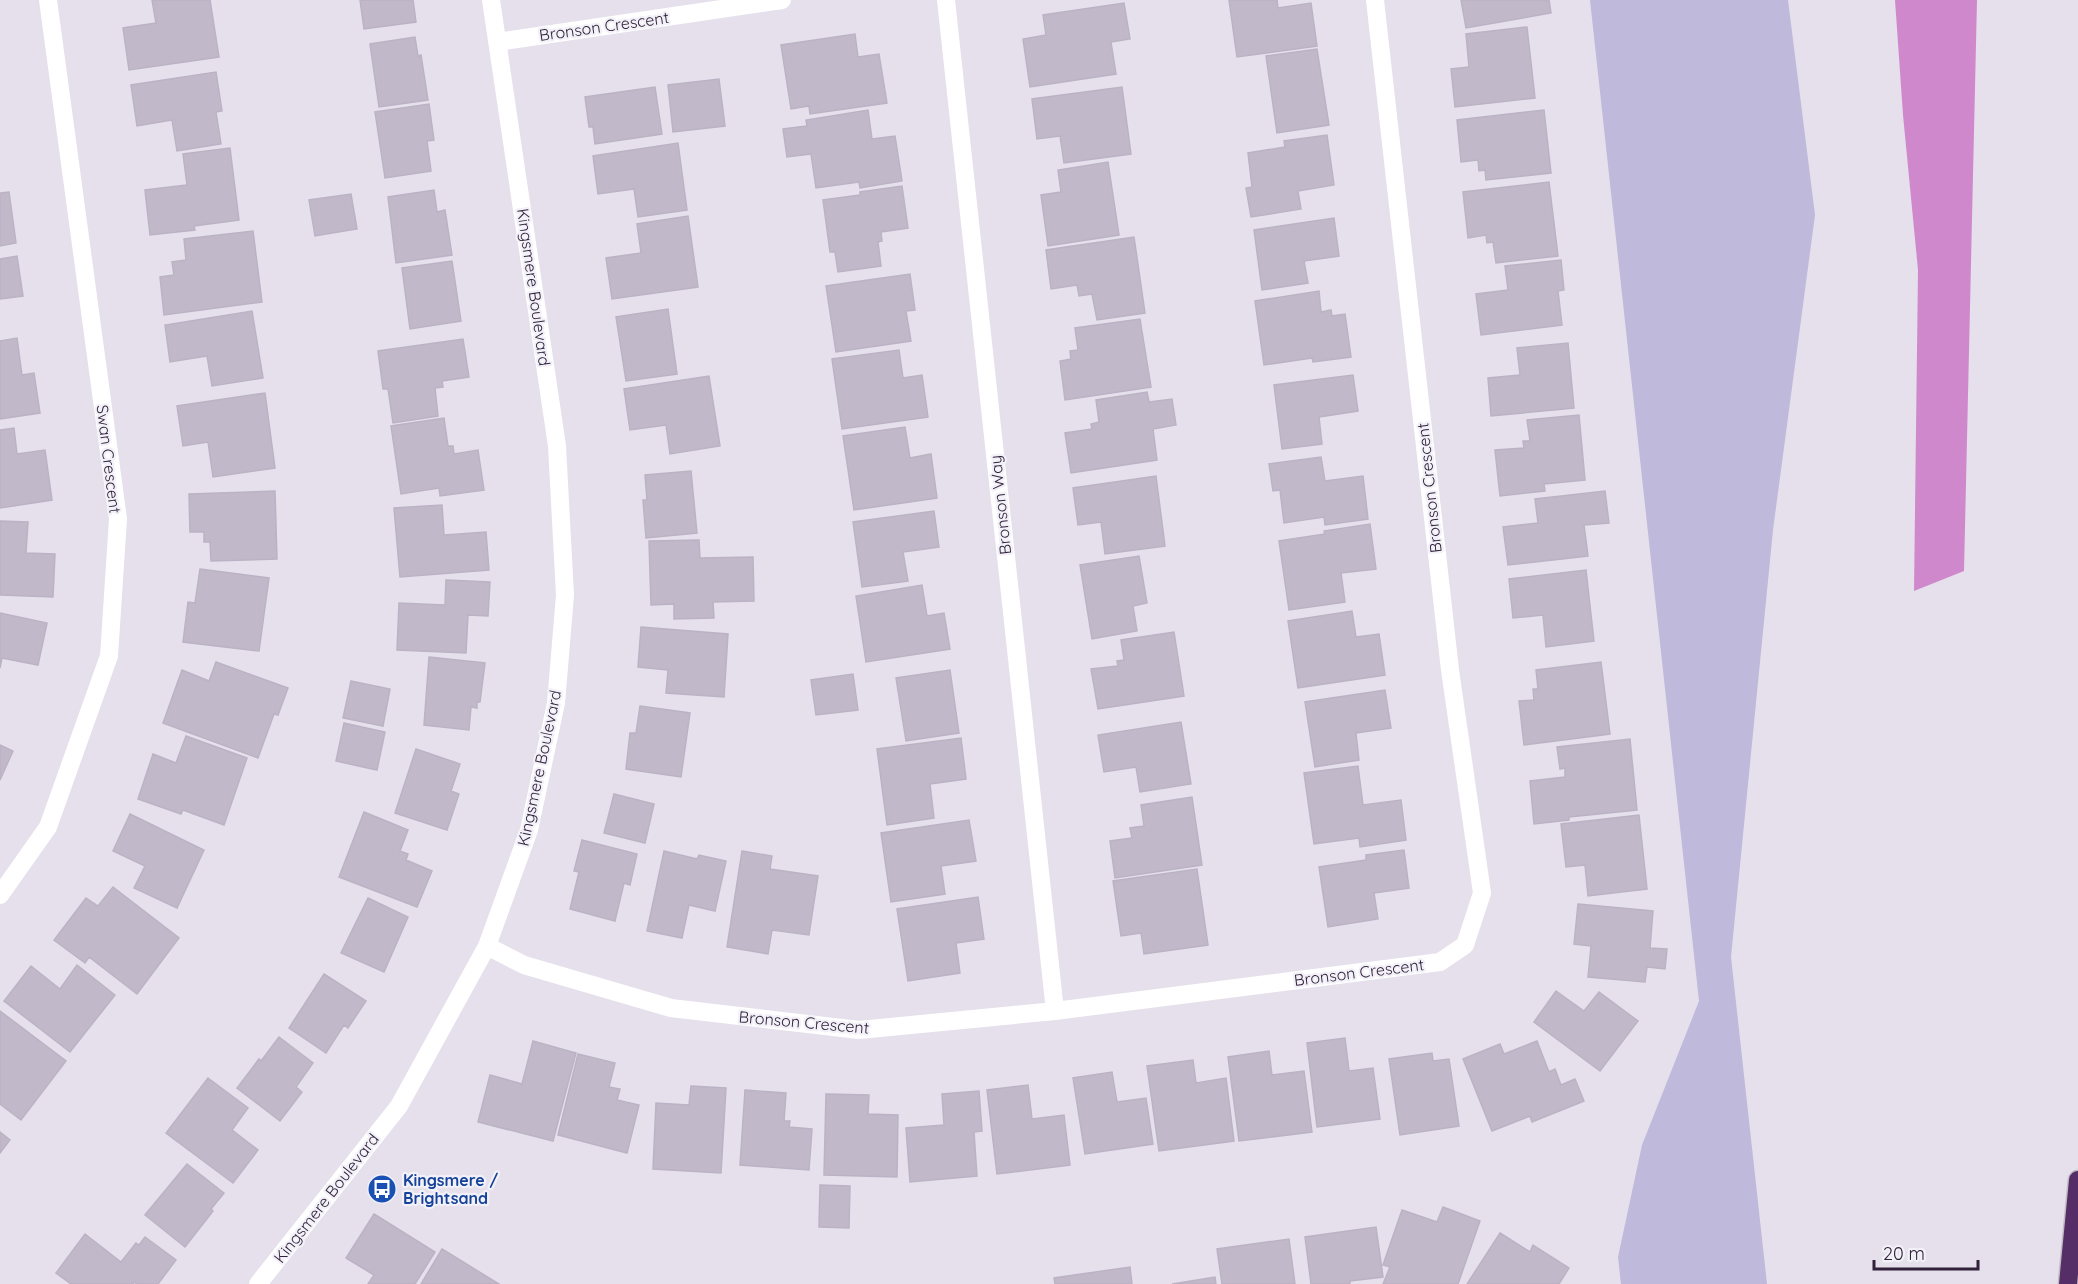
<svg xmlns="http://www.w3.org/2000/svg" width="2078" height="1284" font-family="Quicksand,sans-serif">
  <rect width="100%" height="100%" fill="#e5e0eb"/>
  <path fill="#bfb9dc" d="M 1590,0 L 1788,0 L 1815,215 L 1773,530 L 1731,957 L 1767,1284 L 1621,1284 L 1618,1257 L 1642,1145 L 1699,1001 Z"/>
  <path fill="#d088cd" d="M 1895,0 L 1977,0 L 1964,571 L 1914,591 L 1918,270 L 1903,115 Z"/>
  <path fill="#c1b9c9" stroke="#bbb3c5" stroke-width="1.5" d="M 152,0 L 210,0 L 219,57 L 129,70 L 123,28 L 156,23 Z
    M 360,0 L 413,0 L 416,22 L 364,29 Z
    M 1229,0 L 1277,0 L 1278,8 L 1311,3 L 1317,46 L 1237,57 Z
    M 1461,0 L 1549,0 L 1551,13 L 1466,28 Z
    M 1124,3 L 1130,39 L 1111,42 L 1116,74 L 1030,87 L 1023,39 L 1046,35 L 1043,15 Z
    M 1527,27 L 1535,98 L 1455,107 L 1451,69 L 1469,67 L 1466,34 Z
    M 855,34 L 858,57 L 879,54 L 887,103 L 810,114 L 809,106 L 791,109 L 781,45 Z
    M 415,37 L 418,56 L 421,55 L 428,100 L 379,107 L 370,44 Z
    M 1317,49 L 1329,125 L 1277,133 L 1266,56 Z
    M 216,72 L 222,111 L 216,112 L 221,144 L 177,151 L 172,120 L 137,126 L 131,85 Z
    M 719,79 L 725,126 L 673,132 L 668,85 Z
    M 655,87 L 662,134 L 595,144 L 593,127 L 589,127 L 585,97 Z
    M 1122,87 L 1131,154 L 1064,163 L 1060,136 L 1037,139 L 1032,99 Z
    M 429,104 L 434,140 L 427,141 L 431,171 L 385,178 L 375,112 Z
    M 868,110 L 872,139 L 895,136 L 902,181 L 860,188 L 859,182 L 816,188 L 811,154 L 787,157 L 783,129 L 807,126 L 806,120 Z
    M 1544,110 L 1551,173 L 1486,180 L 1485,170 L 1479,171 L 1478,160 L 1461,162 L 1457,120 Z
    M 1327,135 L 1334,185 L 1298,191 L 1301,209 L 1251,217 L 1246,188 L 1252,187 L 1248,153 L 1285,147 L 1284,141 Z
    M 678,143 L 687,210 L 638,217 L 634,189 L 598,194 L 593,156 Z
    M 230,148 L 239,220 L 194,226 L 195,230 L 150,235 L 145,190 L 187,185 L 183,154 Z
    M 1108,162 L 1119,235 L 1048,246 L 1041,195 L 1061,192 L 1058,170 Z
    M 1549,182 L 1558,256 L 1496,263 L 1493,242 L 1487,243 L 1486,235 L 1468,238 L 1463,192 Z
    M 902,186 L 908,228 L 881,232 L 882,241 L 878,242 L 881,266 L 838,272 L 835,252 L 830,252 L 823,200 L 860,195 L 860,192 Z
    M 434,190 L 437,212 L 445,210 L 452,255 L 396,263 L 388,197 Z
    M 9,192 L 16,243 L 0,246 L 0,193 Z
    M 351,194 L 357,229 L 315,236 L 309,200 Z
    M 688,216 L 698,287 L 612,299 L 606,258 L 641,253 L 637,224 Z
    M 1334,218 L 1339,256 L 1304,261 L 1308,283 L 1262,290 L 1254,230 Z
    M 253,231 L 262,302 L 164,315 L 160,277 L 174,275 L 172,262 L 186,260 L 184,239 Z
    M 1134,237 L 1145,313 L 1097,320 L 1092,294 L 1079,296 L 1077,285 L 1051,289 L 1046,250 Z
    M 17,256 L 23,296 L 0,299 L 0,259 Z
    M 1561,260 L 1564,290 L 1558,291 L 1562,325 L 1481,335 L 1476,294 L 1508,290 L 1505,266 Z
    M 452,261 L 461,321 L 410,329 L 402,268 Z
    M 910,274 L 915,310 L 906,311 L 911,341 L 836,352 L 826,286 Z
    M 1319,291 L 1321,312 L 1331,310 L 1332,316 L 1345,314 L 1351,357 L 1313,362 L 1312,358 L 1264,365 L 1255,301 Z
    M 668,309 L 677,374 L 626,381 L 616,317 Z
    M 252,311 L 263,378 L 212,386 L 207,356 L 170,362 L 165,325 Z
    M 1140,319 L 1151,387 L 1065,400 L 1060,361 L 1071,359 L 1070,351 L 1078,350 L 1075,328 Z
    M 17,338 L 22,375 L 34,373 L 40,413 L 0,419 L 0,341 Z
    M 463,339 L 469,377 L 442,381 L 443,387 L 435,388 L 438,416 L 393,423 L 388,389 L 383,389 L 378,351 Z
    M 1568,343 L 1574,408 L 1491,416 L 1488,378 L 1520,375 L 1517,348 Z
    M 899,350 L 903,378 L 922,375 L 928,417 L 842,429 L 832,359 Z
    M 1353,375 L 1358,411 L 1319,417 L 1322,444 L 1282,449 L 1274,385 Z
    M 709,376 L 720,446 L 670,454 L 666,425 L 630,430 L 624,389 Z
    M 1147,392 L 1149,402 L 1172,399 L 1176,425 L 1153,429 L 1157,460 L 1071,473 L 1065,433 L 1092,429 L 1091,424 L 1099,422 L 1096,400 Z
    M 265,393 L 275,468 L 213,477 L 208,442 L 183,446 L 177,406 Z
    M 1579,415 L 1585,480 L 1544,484 L 1545,491 L 1500,496 L 1495,450 L 1524,448 L 1523,441 L 1530,441 L 1527,420 Z
    M 444,418 L 448,446 L 453,446 L 454,454 L 478,450 L 484,490 L 440,496 L 439,488 L 401,494 L 391,426 Z
    M 905,427 L 910,458 L 931,454 L 937,498 L 854,510 L 843,436 Z
    M 14,428 L 17,454 L 45,450 L 52,500 L 0,508 L 0,430 Z
    M 1321,457 L 1325,481 L 1363,476 L 1368,519 L 1325,525 L 1324,517 L 1284,523 L 1280,490 L 1273,491 L 1269,464 Z
    M 691,471 L 697,533 L 646,538 L 643,500 L 647,500 L 645,475 Z
    M 1156,476 L 1165,546 L 1105,554 L 1101,522 L 1078,525 L 1073,488 Z
    M 275,491 L 277,559 L 211,561 L 210,542 L 204,542 L 204,532 L 190,532 L 189,494 Z
    M 1605,491 L 1609,523 L 1584,525 L 1588,556 L 1508,565 L 1503,527 L 1538,523 L 1535,499 Z
    M 442,505 L 444,535 L 486,532 L 489,570 L 400,577 L 394,508 Z
    M 934,511 L 939,547 L 903,552 L 908,581 L 862,587 L 853,522 Z
    M 0,521 L 28,522 L 26,553 L 55,554 L 53,597 L 0,595 Z
    M 1370,524 L 1376,569 L 1341,573 L 1345,602 L 1289,610 L 1279,541 L 1325,534 L 1324,531 Z
    M 699,540 L 700,558 L 753,557 L 754,601 L 713,602 L 714,618 L 674,619 L 674,604 L 651,605 L 649,541 Z
    M 1139,556 L 1147,603 L 1133,606 L 1137,631 L 1092,639 L 1080,565 Z
    M 200,569 L 269,578 L 259,651 L 183,642 L 188,602 L 195,603 Z
    M 1586,570 L 1594,641 L 1546,647 L 1543,615 L 1513,618 L 1509,579 Z
    M 446,580 L 490,582 L 488,616 L 468,615 L 466,653 L 397,650 L 399,603 L 445,605 Z
    M 922,585 L 927,616 L 944,613 L 950,649 L 866,662 L 856,596 Z
    M 1352,611 L 1356,637 L 1379,634 L 1385,675 L 1298,688 L 1288,621 Z
    M 0,613 L 47,623 L 38,665 L 2,658 L 0,668 Z
    M 641,627 L 728,634 L 724,697 L 666,693 L 668,670 L 638,667 Z
    M 1174,632 L 1184,696 L 1098,709 L 1091,669 L 1118,666 L 1117,661 L 1124,660 L 1121,640 Z
    M 429,657 L 485,663 L 480,702 L 477,702 L 477,708 L 471,707 L 469,730 L 424,725 Z
    M 216,662 L 288,688 L 278,715 L 274,714 L 258,758 L 163,723 L 182,670 L 209,681 Z
    M 1601,662 L 1610,734 L 1524,745 L 1519,701 L 1534,700 L 1533,689 L 1538,689 L 1536,670 Z
    M 950,670 L 959,733 L 906,741 L 896,678 Z
    M 853,674 L 858,710 L 816,715 L 811,680 Z
    M 351,681 L 390,689 L 383,726 L 343,718 Z
    M 1385,690 L 1391,728 L 1356,733 L 1359,760 L 1315,767 L 1305,702 Z
    M 640,706 L 690,713 L 681,777 L 626,769 L 630,733 L 636,733 Z
    M 1181,722 L 1191,784 L 1140,792 L 1136,767 L 1104,772 L 1098,735 Z
    M 344,723 L 385,732 L 377,770 L 336,761 Z
    M 186,736 L 247,758 L 224,825 L 183,810 L 181,814 L 138,799 L 153,754 L 176,763 Z
    M 961,738 L 966,779 L 930,784 L 934,818 L 887,825 L 877,749 Z
    M 1630,739 L 1637,810 L 1569,817 L 1569,820 L 1534,824 L 1530,781 L 1565,777 L 1565,768 L 1560,769 L 1557,747 Z
    M 0,745 L 13,751 L 0,780 Z
    M 416,749 L 460,764 L 451,791 L 459,794 L 447,830 L 395,813 Z
    M 1358,766 L 1363,805 L 1401,800 L 1406,840 L 1360,847 L 1359,838 L 1314,844 L 1304,773 Z
    M 614,794 L 654,804 L 645,843 L 604,833 Z
    M 1192,797 L 1202,865 L 1115,878 L 1110,841 L 1132,838 L 1130,828 L 1144,826 L 1141,805 Z
    M 364,812 L 408,830 L 400,851 L 408,854 L 406,860 L 432,871 L 417,907 L 339,877 Z
    M 130,814 L 204,850 L 177,908 L 134,888 L 145,866 L 113,851 Z
    M 1639,815 L 1647,889 L 1588,896 L 1585,865 L 1566,867 L 1561,824 Z
    M 969,820 L 976,861 L 941,866 L 945,894 L 891,902 L 881,833 Z
    M 582,840 L 637,854 L 630,885 L 624,883 L 615,921 L 570,909 L 579,872 L 574,871 Z
    M 1404,850 L 1409,888 L 1374,893 L 1378,919 L 1328,927 L 1319,867 L 1366,860 L 1366,855 Z
    M 664,851 L 697,859 L 699,855 L 726,861 L 715,911 L 689,905 L 682,938 L 647,931 Z
    M 742,851 L 772,856 L 770,869 L 818,876 L 809,935 L 772,930 L 768,954 L 727,947 Z
    M 1197,869 L 1208,945 L 1144,954 L 1141,933 L 1121,936 L 1113,881 Z
    M 113,887 L 179,938 L 137,994 L 89,957 L 85,963 L 54,940 L 86,898 L 98,906 Z
    M 978,897 L 984,939 L 956,943 L 960,973 L 908,981 L 897,909 Z
    M 368,898 L 408,917 L 384,972 L 341,953 Z
    M 1578,904 L 1653,911 L 1650,948 L 1667,949 L 1665,969 L 1647,967 L 1645,982 L 1588,977 L 1591,946 L 1574,944 Z
    M 77,965 L 115,995 L 70,1052 L 4,1001 L 31,966 L 60,989 Z
    M 324,974 L 366,1001 L 348,1028 L 344,1025 L 326,1053 L 289,1028 Z
    M 1556,991 L 1584,1011 L 1599,992 L 1638,1021 L 1600,1071 L 1534,1022 Z
    M 0,1011 L 66,1061 L 21,1120 L 0,1104 Z
    M 279,1037 L 313,1063 L 296,1087 L 302,1092 L 280,1121 L 237,1088 L 259,1059 L 261,1061 Z
    M 1345,1038 L 1349,1071 L 1373,1068 L 1380,1119 L 1317,1127 L 1307,1043 Z
    M 533,1041 L 576,1053 L 553,1141 L 478,1122 L 490,1075 L 522,1084 Z
    M 1537,1041 L 1549,1072 L 1555,1069 L 1561,1085 L 1575,1079 L 1584,1101 L 1532,1122 L 1530,1116 L 1492,1131 L 1463,1059 L 1500,1044 L 1504,1054 Z
    M 1269,1051 L 1272,1075 L 1304,1071 L 1312,1132 L 1239,1141 L 1228,1057 Z
    M 1432,1053 L 1433,1061 L 1449,1059 L 1459,1126 L 1400,1135 L 1389,1059 Z
    M 578,1054 L 615,1063 L 609,1087 L 620,1089 L 617,1100 L 639,1105 L 627,1153 L 558,1135 Z
    M 1193,1060 L 1196,1083 L 1226,1078 L 1234,1141 L 1159,1151 L 1147,1066 Z
    M 1112,1072 L 1117,1102 L 1146,1098 L 1153,1144 L 1085,1154 L 1073,1078 Z
    M 208,1078 L 248,1108 L 232,1130 L 258,1150 L 233,1183 L 166,1133 Z
    M 1028,1085 L 1032,1119 L 1064,1115 L 1070,1165 L 997,1174 L 987,1090 Z
    M 691,1086 L 726,1088 L 721,1173 L 653,1169 L 656,1103 L 689,1105 Z
    M 745,1090 L 786,1093 L 784,1121 L 790,1121 L 789,1127 L 812,1129 L 809,1170 L 740,1165 Z
    M 979,1091 L 982,1131 L 974,1132 L 977,1176 L 910,1182 L 906,1128 L 944,1125 L 942,1094 Z
    M 826,1094 L 869,1095 L 868,1114 L 898,1115 L 897,1177 L 824,1175 Z
    M 0,1132 L 10,1140 L 0,1153 Z
    M 187,1164 L 224,1193 L 211,1209 L 213,1211 L 185,1247 L 145,1215 Z
    M 820,1185 L 850,1186 L 849,1228 L 819,1227 Z
    M 1443,1207 L 1480,1221 L 1458,1284 L 1383,1284 L 1390,1267 L 1383,1265 L 1402,1210 L 1437,1222 Z
    M 374,1214 L 435,1252 L 415,1284 L 368,1284 L 374,1275 L 346,1258 Z
    M 1376,1227 L 1383,1277 L 1350,1281 L 1350,1284 L 1311,1284 L 1305,1237 Z
    M 1500,1233 L 1530,1252 L 1533,1245 L 1569,1268 L 1559,1284 L 1467,1284 Z
    M 85,1234 L 121,1262 L 136,1243 L 139,1245 L 145,1237 L 176,1260 L 158,1284 L 137,1284 L 134,1282 L 133,1284 L 71,1284 L 56,1273 Z
    M 1289,1239 L 1295,1284 L 1222,1284 L 1217,1249 Z
    M 442,1249 L 499,1284 L 421,1284 Z
    M 1130,1267 L 1132,1284 L 1055,1284 L 1054,1278 Z
    M 1215,1277 L 1216,1284 L 1172,1284 Z"/>
  <g fill="none" stroke-linecap="round" stroke-linejoin="round">
    <g stroke="#c1bcc4" stroke-width="21">
      <path id="highway" d="M 2068,1284 L 2078,1180"/>
    </g>
    <path stroke="#fff" stroke-width="18" d="M 946,0 L 1055,1011
      M 497,42 L 782,0
      M 0,895 L 48,827 L 109,656 L 118,519 L 48,0
      M 487,946 L 524,965 L 671,1008 L 859,1030 L 1055,1011 L 1440,962 L 1465,945 L 1482,893 L 1450,670 L 1375,0
      M 258,1284 L 399,1106 L 487,946 L 529,830 L 556,703 L 565,595 L 557,446 L 491,0"/>
    <use href="#highway" stroke="#552d67" stroke-width="18"/>
  </g>
  <defs>
    <g id="bus-disc" transform="scale(1.5)"><circle r="9.5" fill="#1a4fb4" stroke="#f3f1f8"/><path d="M-5-6H5V4H4V6H2V4H-2V6H-4V4H-5ZM-3.5-4V0h7V-4ZM-3.5 1.2v1.5H-2V1.2ZM2 1.2v1.5H3.5V1.2Z" fill="#fff"/></g>
  </defs>
  <g fill-rule="evenodd">
    <use href="#bus-disc" x="382" y="1189"/>
  </g>
  <g text-anchor="middle" dominant-baseline="central" stroke-width="4.5" stroke-linejoin="round" paint-order="stroke">
    <g font-size="16" fill="#31213b" stroke="#f3f1f8">
      <text transform="translate(604 26) rotate(-8)">Bronson Crescent</text>
      <text transform="translate(534 287) rotate(82)">Kingsmere Boulevard</text>
      <text transform="translate(109 459) rotate(83)">Swan Crescent</text>
      <text transform="translate(1429 488) rotate(-96)">Bronson Crescent</text>
      <text transform="translate(1000 505) rotate(-96)">Bronson Way</text>
      <text transform="translate(539 768) rotate(-78)">Kingsmere Boulevard</text>
      <text transform="translate(1359 972) rotate(-7)">Bronson Crescent</text>
      <text transform="translate(804 1022) rotate(5)">Bronson Crescent</text>
      <text transform="translate(326 1198) rotate(-52)">Kingsmere Boulevard</text>
    </g>
    <g font-size="16" font-weight="bold" fill="#164399" stroke="#f3f1f8" text-anchor="start">
      <text x="403" y="1180">Kingsmere /<tspan x="403" dy="18">Brightsand</tspan></text>
    </g>
  </g>
  <path d="M1874 1260v9h104v-9" fill="none" stroke="#31213b" stroke-width="3"/>
  <text x="1883" y="1260" font-size="18" fill="#31213b" stroke="#f3f1f8" stroke-width="4.5" paint-order="stroke">20 m</text>
</svg>
